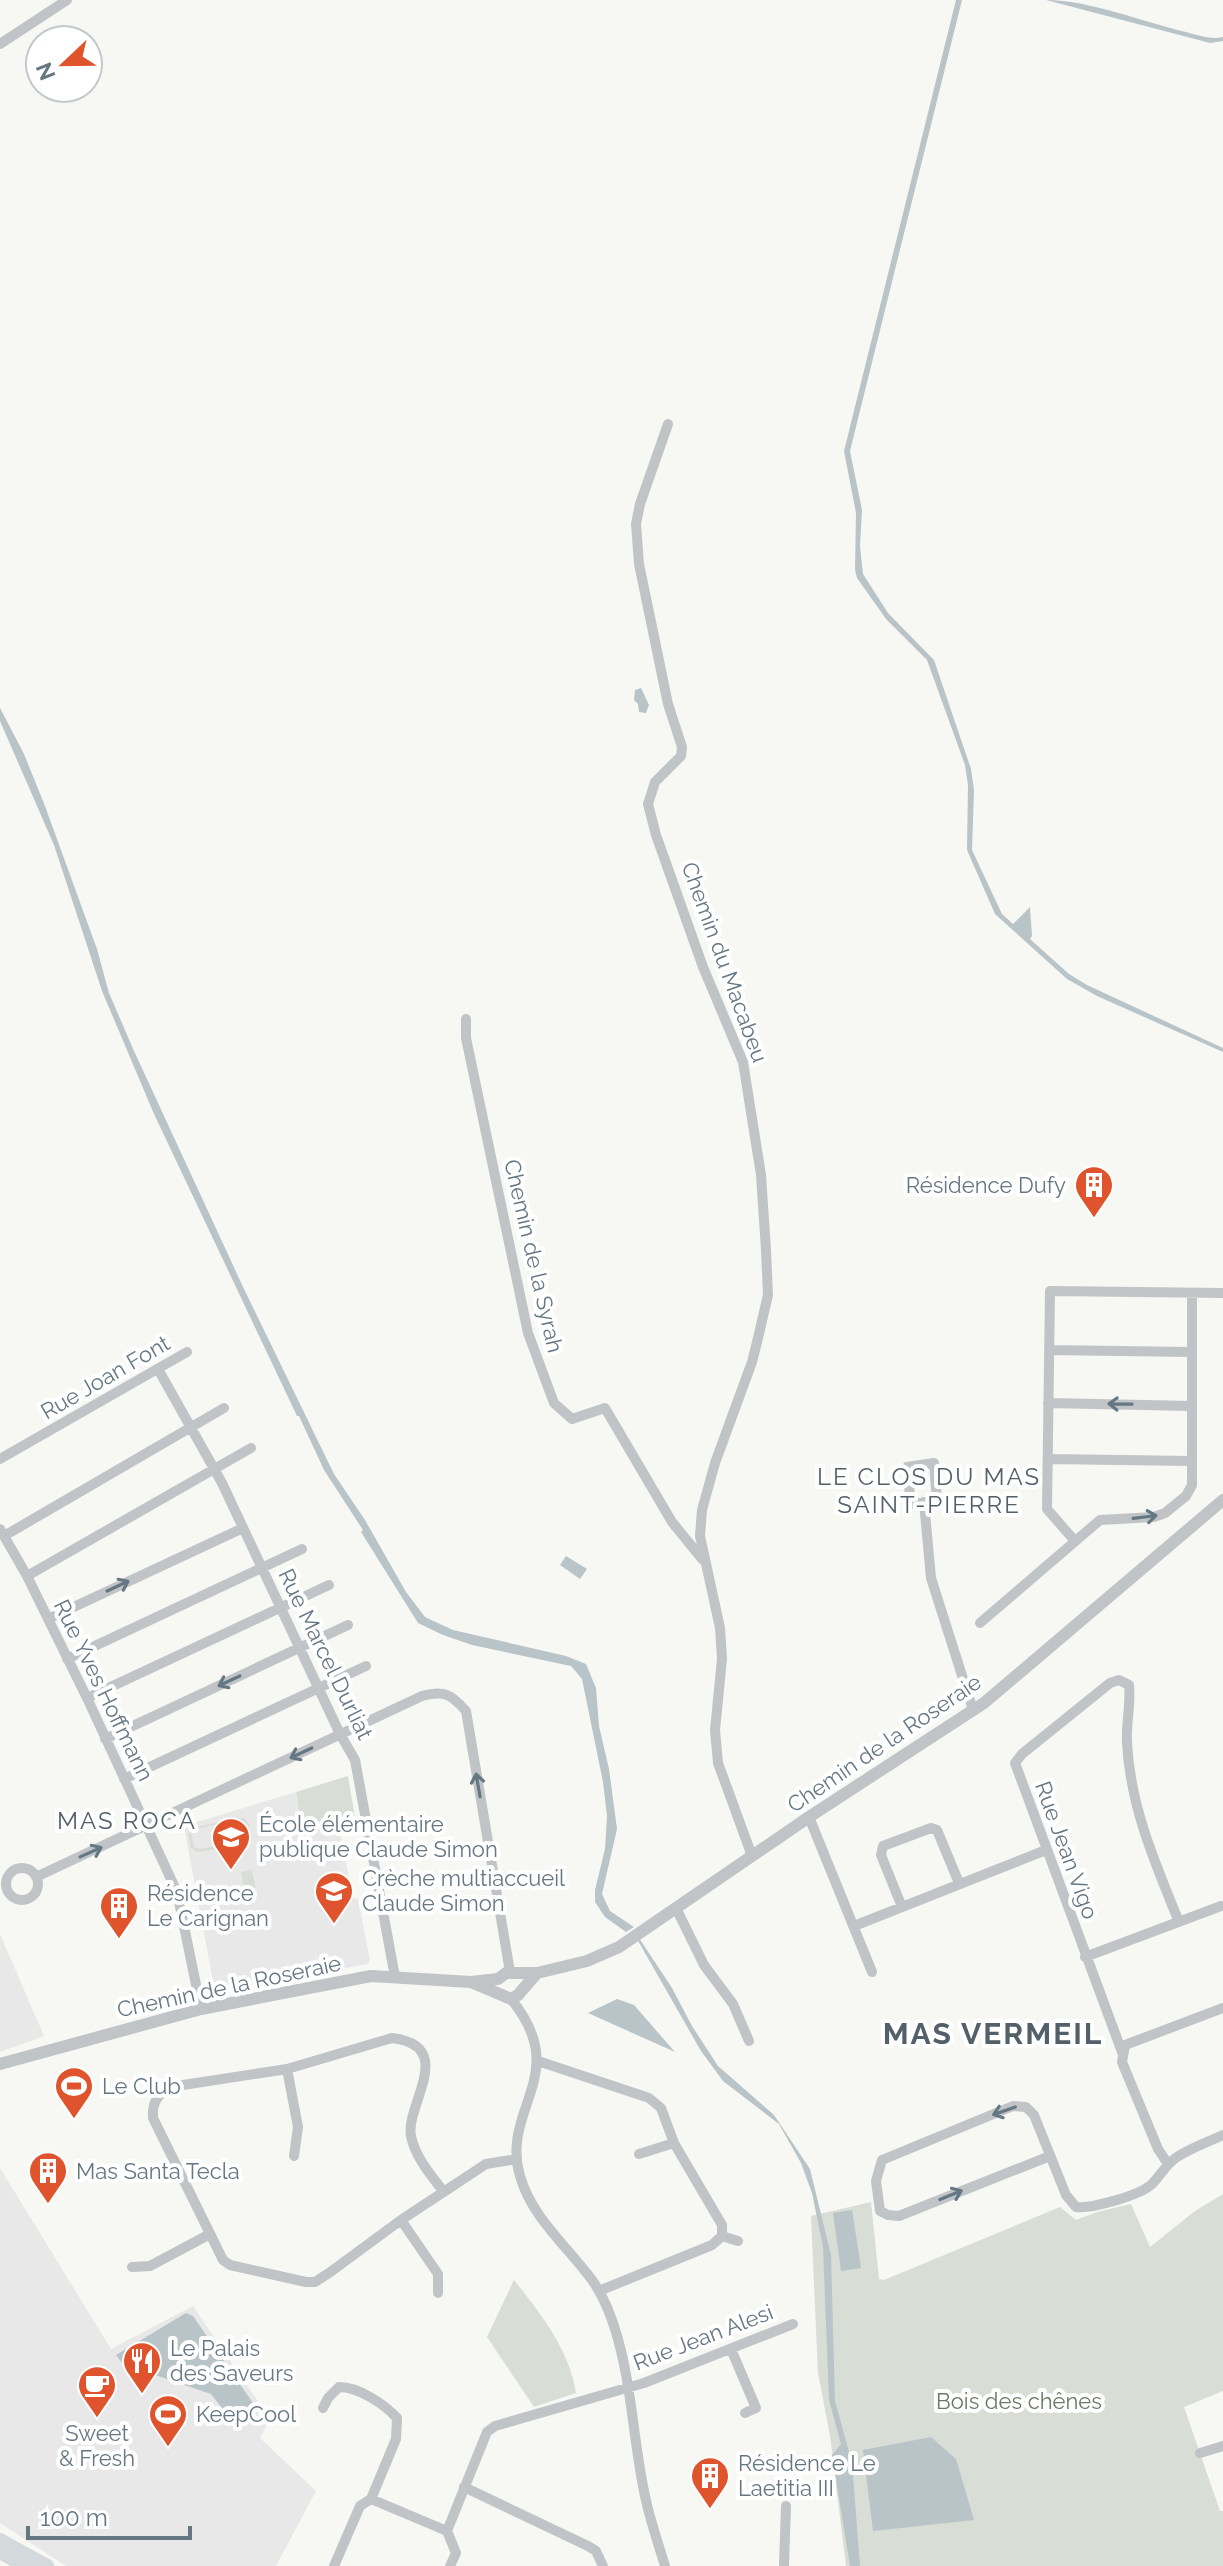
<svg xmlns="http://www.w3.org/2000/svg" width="1223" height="2566" font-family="Raleway,sans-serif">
  <rect width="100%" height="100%" fill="#f7f7f4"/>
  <path fill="#e7e8e7" d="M 296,1792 L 303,1834 L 339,1828 L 353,1898 L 358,1899 L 370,1960 L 368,1964 L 215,1992 L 184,1826 Z
    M 0,1934 L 44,2036 L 0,2052 Z
    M 0,2168 L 111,2349 L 193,2306 L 270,2419 L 260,2438 L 316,2491 L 276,2566 L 66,2566 L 0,2523 Z"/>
  <path fill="#d8ddd5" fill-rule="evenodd" d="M 348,1776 L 356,1824 L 303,1834 L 296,1792 Z
    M 238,1818 L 245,1819 L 249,1825 L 249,1838 L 244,1844 L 198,1852 L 191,1848 L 188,1834 L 192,1828 ZM 237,1820 L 245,1827 L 246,1836 L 243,1841 L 200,1849 L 194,1847 L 191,1834 L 195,1829 Z
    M 252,1870 L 257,1897 L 246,1899 L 241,1872 Z
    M 1223,2194 L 1223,2391 L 1184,2407 L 1220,2511 L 1223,2511 L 1223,2566 L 846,2566 L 830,2436 L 818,2373 L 811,2216 L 871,2202 L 879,2279 L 884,2280 L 1060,2207 L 1076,2220 L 1097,2212 L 1131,2204 L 1150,2247 L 1195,2211 Z
    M 514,2280 C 541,2314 569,2349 576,2393 L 534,2407 L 487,2337 Z"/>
  <path fill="#b8c4c8" d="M 956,0 L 962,0 L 850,451 L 862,510 L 860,546 L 863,574 L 888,613 L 934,660 L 971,769 L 974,790 L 972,850 L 1002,914 L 1013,924 L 1030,907 L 1032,936 L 1030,939 L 1069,974 L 1087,985 L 1223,1048 L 1223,1052 L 1097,996 L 1067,979 L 995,914 L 967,850 L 968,785 L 965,765 L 927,660 L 886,619 L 857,578 L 855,570 L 856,513 L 844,451 Z
    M 1046,0 C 1089,0 1143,22 1186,32 C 1198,35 1211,40 1223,37 L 1223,41 L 1210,43 Z
    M 641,688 L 649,705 L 646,713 L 639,712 L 638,704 L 634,700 L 635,690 Z
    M 0,708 L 24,754 L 45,806 L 97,949 L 109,993 L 134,1051 L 244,1289 L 334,1474 L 365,1520 L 406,1592 L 425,1617 L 453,1630 L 566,1656 L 586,1664 L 596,1688 L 599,1726 L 609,1769 L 617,1829 L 602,1894 L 610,1911 L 634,1927 L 626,1932 L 605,1917 L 595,1902 L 595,1890 L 605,1849 L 607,1816 L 603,1782 L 582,1679 L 571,1666 L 472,1645 L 443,1635 L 418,1623 L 361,1532 L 363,1530 L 324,1470 L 299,1416 L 297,1416 L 154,1114 L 102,991 L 54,845 L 0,721 Z
    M 566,1556 L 587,1569 L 580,1579 L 560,1565 Z
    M 639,1938 L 672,1988 L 692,2026 L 718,2066 L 774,2115 L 810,2169 L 831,2255 L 835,2401 L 852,2463 L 860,2566 L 850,2566 L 832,2455 L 841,2444 L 829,2400 L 823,2247 L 812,2193 L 801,2163 L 779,2124 L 723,2081 L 701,2051 L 637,1939 Z
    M 617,1999 L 634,2005 L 675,2052 L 588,2013 Z
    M 852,2210 L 861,2268 L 841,2271 L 833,2213 Z
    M 186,2313 L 193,2316 L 255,2406 L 253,2412 L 233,2422 L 211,2394 L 123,2364 L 116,2355 Z
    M 931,2437 L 956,2459 L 974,2520 L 873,2531 L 863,2450 Z"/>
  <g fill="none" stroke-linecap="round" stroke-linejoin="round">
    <path stroke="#c0c4c7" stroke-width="10" d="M 0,44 L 67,0
      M 668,424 L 640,504 L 636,524 L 639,564 L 668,704 L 682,747 L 681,756 L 655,782 L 648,804 L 656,835 L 703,967 L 743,1062 L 761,1175 L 766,1250 L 768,1295 L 758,1338 L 752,1362 L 715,1463 L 702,1510 L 700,1536 L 720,1628 L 722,1659 L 715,1730 L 718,1763 L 752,1856
      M 466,1019 L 466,1038 L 528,1333 L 554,1403 L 572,1419 L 605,1408 L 672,1522 L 703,1560
      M 1049,1350 L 1191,1352
      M 158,1369 L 222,1483 L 340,1734 L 355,1760 L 395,1977
      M 1048,1403 L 1192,1406
      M 0,1459 L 187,1352
      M 1048,1459 L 1192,1461
      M 934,1463 L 937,1501 L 911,1504 L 907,1467 Z
      M 924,1502 L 931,1578 L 973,1710
      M 0,1529 L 27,1576 L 87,1698 L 177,1892 L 201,2009
      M 4,1536 L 224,1408
      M 1074,1540 L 1047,1509 L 1050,1291 L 1223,1293
      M 27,1576 L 251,1448
      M 48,1619 L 243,1528
      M 980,1623 L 1100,1520 L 1154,1517 L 1165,1513 L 1186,1496 L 1192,1485 L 1192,1293
      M 67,1659 L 302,1549
      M 87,1698 L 329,1585
      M 105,1739 L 348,1625
      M 124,1779 L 366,1666
      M 809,1817 L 872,1972
      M6 1884a16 16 0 1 1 32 0a16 16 0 1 1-32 0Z
      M 36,1877 L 422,1696 C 444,1690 451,1694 466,1711 L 510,1972
      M 902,1907 L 881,1855 L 883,1846 L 931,1828 L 937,1830 L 959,1883
      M 676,1908 L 704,1965 L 733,2004 L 749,2041
      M 854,1926 L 1046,1850
      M 1085,1957 L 1221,1906
      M 511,1999 C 573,2075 500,2108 520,2176 C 532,2218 567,2246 592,2280 C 602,2294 610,2313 615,2329 C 632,2383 633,2441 645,2496 C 650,2520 658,2543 665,2566
      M 1122,2052 L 1015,1763 L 1022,1754 L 1110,1683 L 1119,1680 L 1129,1685 C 1131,1704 1126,1723 1127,1742 C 1130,1806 1155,1863 1179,1922
      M 538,2061 L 649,2098 L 661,2108 L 674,2143 L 722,2225 L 722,2236 L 712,2245 L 599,2291
      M 287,2069 L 298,2127 L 294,2156
      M 639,2154 L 674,2143
      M 1050,2156 L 899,2216 L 888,2215 L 880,2211 L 876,2181 L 882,2160 L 1013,2106 L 1026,2107 L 1034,2115 L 1066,2195 L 1076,2207 C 1091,2209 1141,2195 1152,2184 C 1161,2175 1167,2163 1177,2157 C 1191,2148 1208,2142 1223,2135
      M 1168,2164 L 1158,2149 L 1122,2062 L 1125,2045 L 1223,2008
      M 443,2191 C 431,2175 415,2157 411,2136 C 405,2105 458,2046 392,2038 L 287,2069 L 170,2087 C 157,2096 152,2102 153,2118 L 223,2260 L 230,2265 L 306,2282 L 315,2282 L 329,2273 L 401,2220 L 486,2164 L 517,2159
      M 401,2220 L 438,2274 L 438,2293
      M 722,2236 L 738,2241
      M 132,2267 L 150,2266 L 210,2234
      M 731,2349 L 756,2408 L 745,2413
      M 323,2408 L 328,2398 L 339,2387 C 359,2387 384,2404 397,2418 L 396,2439 L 371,2499
      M 1200,2453 L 1223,2446
      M 464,2487 L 588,2546 L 596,2551 L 603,2566
      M 334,2566 L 360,2506 L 371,2499 L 447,2531
      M 450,2566 L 456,2553 L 447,2531 L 487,2432 L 495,2426 L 644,2383 L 793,2324
      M 784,2566 L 786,2506"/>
    <path stroke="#c0c4c7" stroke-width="12" d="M 471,1982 L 498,1979 L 506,1973 L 537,1973 L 587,1961 L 619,1947 L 809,1817 L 984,1703 L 1223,1500
      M 0,2064 L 201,2009 L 371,1976 L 471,1982 L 511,1999 L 518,1995 L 537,1973"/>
    <path stroke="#d4d9dc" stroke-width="14" d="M 0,2540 L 47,2566
      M 0,2552 L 25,2566"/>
  </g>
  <defs><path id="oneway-shaft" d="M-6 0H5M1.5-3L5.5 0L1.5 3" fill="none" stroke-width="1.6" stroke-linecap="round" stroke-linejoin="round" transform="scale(2)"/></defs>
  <g stroke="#667784">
    <use href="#oneway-shaft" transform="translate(1120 1404) rotate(-179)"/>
    <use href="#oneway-shaft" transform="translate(1145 1517) rotate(-7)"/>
    <use href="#oneway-shaft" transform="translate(118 1586) rotate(-25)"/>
    <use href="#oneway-shaft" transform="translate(229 1681) rotate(155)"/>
    <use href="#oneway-shaft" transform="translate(301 1753) rotate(155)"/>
    <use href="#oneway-shaft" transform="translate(478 1785) rotate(-100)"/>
    <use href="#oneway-shaft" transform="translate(91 1852) rotate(-24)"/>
    <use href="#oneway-shaft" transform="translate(1004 2111) rotate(161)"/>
    <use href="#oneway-shaft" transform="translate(951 2195) rotate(-22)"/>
  </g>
  <defs>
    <g id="building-pin" transform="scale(2)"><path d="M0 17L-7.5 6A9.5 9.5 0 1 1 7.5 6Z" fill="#df542c" stroke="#fff"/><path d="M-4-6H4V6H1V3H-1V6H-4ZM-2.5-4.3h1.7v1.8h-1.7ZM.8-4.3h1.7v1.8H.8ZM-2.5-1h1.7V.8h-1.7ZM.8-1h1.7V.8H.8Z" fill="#fff"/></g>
    <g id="school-pin" transform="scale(2)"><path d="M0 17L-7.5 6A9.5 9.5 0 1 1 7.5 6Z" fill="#df542c" stroke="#fff"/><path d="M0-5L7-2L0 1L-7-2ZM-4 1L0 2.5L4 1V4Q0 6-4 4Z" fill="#fff"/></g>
    <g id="stadium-pin" transform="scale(2)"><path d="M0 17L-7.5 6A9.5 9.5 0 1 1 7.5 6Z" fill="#df542c" stroke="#fff"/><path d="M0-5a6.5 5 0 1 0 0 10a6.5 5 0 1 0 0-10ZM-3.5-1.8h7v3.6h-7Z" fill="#fff"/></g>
    <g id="restaurant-pin" transform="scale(2)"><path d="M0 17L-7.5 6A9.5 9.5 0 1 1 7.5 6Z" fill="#df542c" stroke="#fff"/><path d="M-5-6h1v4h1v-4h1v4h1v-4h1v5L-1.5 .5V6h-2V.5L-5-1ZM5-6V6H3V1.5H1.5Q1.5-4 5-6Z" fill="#fff"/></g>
    <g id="cafe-pin" transform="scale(2)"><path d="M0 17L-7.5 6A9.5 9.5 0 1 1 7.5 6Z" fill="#df542c" stroke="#fff"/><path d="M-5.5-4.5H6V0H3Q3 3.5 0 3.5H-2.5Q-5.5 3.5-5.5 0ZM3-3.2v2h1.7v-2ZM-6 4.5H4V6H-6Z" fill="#fff"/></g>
  </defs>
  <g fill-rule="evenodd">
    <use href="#building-pin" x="1094" y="1185"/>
    <use href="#school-pin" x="231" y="1837"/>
    <use href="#school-pin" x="334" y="1891"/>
    <use href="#building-pin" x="119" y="1906"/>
    <use href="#stadium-pin" x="74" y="2086"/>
    <use href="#building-pin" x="48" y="2171"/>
    <use href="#restaurant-pin" x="142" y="2361"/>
    <use href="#cafe-pin" x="97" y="2385"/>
    <use href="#stadium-pin" x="168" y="2414"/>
    <use href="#building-pin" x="710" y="2476"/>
  </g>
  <g text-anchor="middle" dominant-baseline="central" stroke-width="8" stroke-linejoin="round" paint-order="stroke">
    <g font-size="22" fill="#667784" stroke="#fff">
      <text transform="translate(725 962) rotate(70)">Chemin du Macabeu</text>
      <text transform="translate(534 1256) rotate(77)">Chemin de la Syrah</text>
      <text transform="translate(105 1377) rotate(-30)">Rue Joan Font</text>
      <text transform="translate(326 1654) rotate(64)">Rue Marcel Durliat</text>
      <text transform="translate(104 1690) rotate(64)">Rue Yves Hoffmann</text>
      <text transform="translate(884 1743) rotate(-34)">Chemin de la Roseraie</text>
      <text transform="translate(1067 1850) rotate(70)">Rue Jean Vigo</text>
      <text transform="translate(229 1986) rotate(-12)">Chemin de la Roseraie</text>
      <text transform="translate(703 2337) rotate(-21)">Rue Jean Alesi</text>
    </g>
    <g font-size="22" fill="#667784" stroke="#fff" text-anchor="start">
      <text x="1066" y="1185" text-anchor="end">Résidence Dufy</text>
      <text x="259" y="1824">École élémentaire<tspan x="259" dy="25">publique Claude Simon</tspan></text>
      <text x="362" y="1878">Crèche multiaccueil<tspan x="362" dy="25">Claude Simon</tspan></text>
      <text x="147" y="1893">Résidence<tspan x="147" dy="25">Le Carignan</tspan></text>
      <text x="102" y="2086">Le Club</text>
      <text x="76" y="2171">Mas Santa Tecla</text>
      <text x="170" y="2348">Le Palais<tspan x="170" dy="25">des Saveurs</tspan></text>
      <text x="196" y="2414">KeepCool</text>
      <text x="97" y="2433" text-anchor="middle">Sweet<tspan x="97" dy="25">&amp; Fresh</tspan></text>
      <text x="738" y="2463">Résidence Le<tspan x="738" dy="25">Laetitia III</tspan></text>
    </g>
    <g font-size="22" fill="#6a7b65" stroke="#fff">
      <text x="1019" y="2401">Bois des chênes</text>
    </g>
    <g font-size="24" letter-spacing="2" fill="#546069" stroke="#fff">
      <text x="929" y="1476">LE CLOS DU MAS<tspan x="929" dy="28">SAINT-PIERRE</tspan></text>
      <text x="127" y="1820">MAS ROCA</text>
    </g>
    <g font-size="30" font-weight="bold" letter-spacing="2" fill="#546069" stroke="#fff">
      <text x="993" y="2033">MAS VERMEIL</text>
    </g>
  </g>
  <g transform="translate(64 64) rotate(248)"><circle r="38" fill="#ffffff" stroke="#c2c9ce" stroke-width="2"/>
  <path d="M0-6L14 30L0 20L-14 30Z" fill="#df542c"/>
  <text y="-12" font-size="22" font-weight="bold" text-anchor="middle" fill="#667784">N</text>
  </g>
  <path d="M28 2526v12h162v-12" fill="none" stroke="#667784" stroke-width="4"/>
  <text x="40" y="2526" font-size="24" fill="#667784" stroke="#ffffff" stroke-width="6" paint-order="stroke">100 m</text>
</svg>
